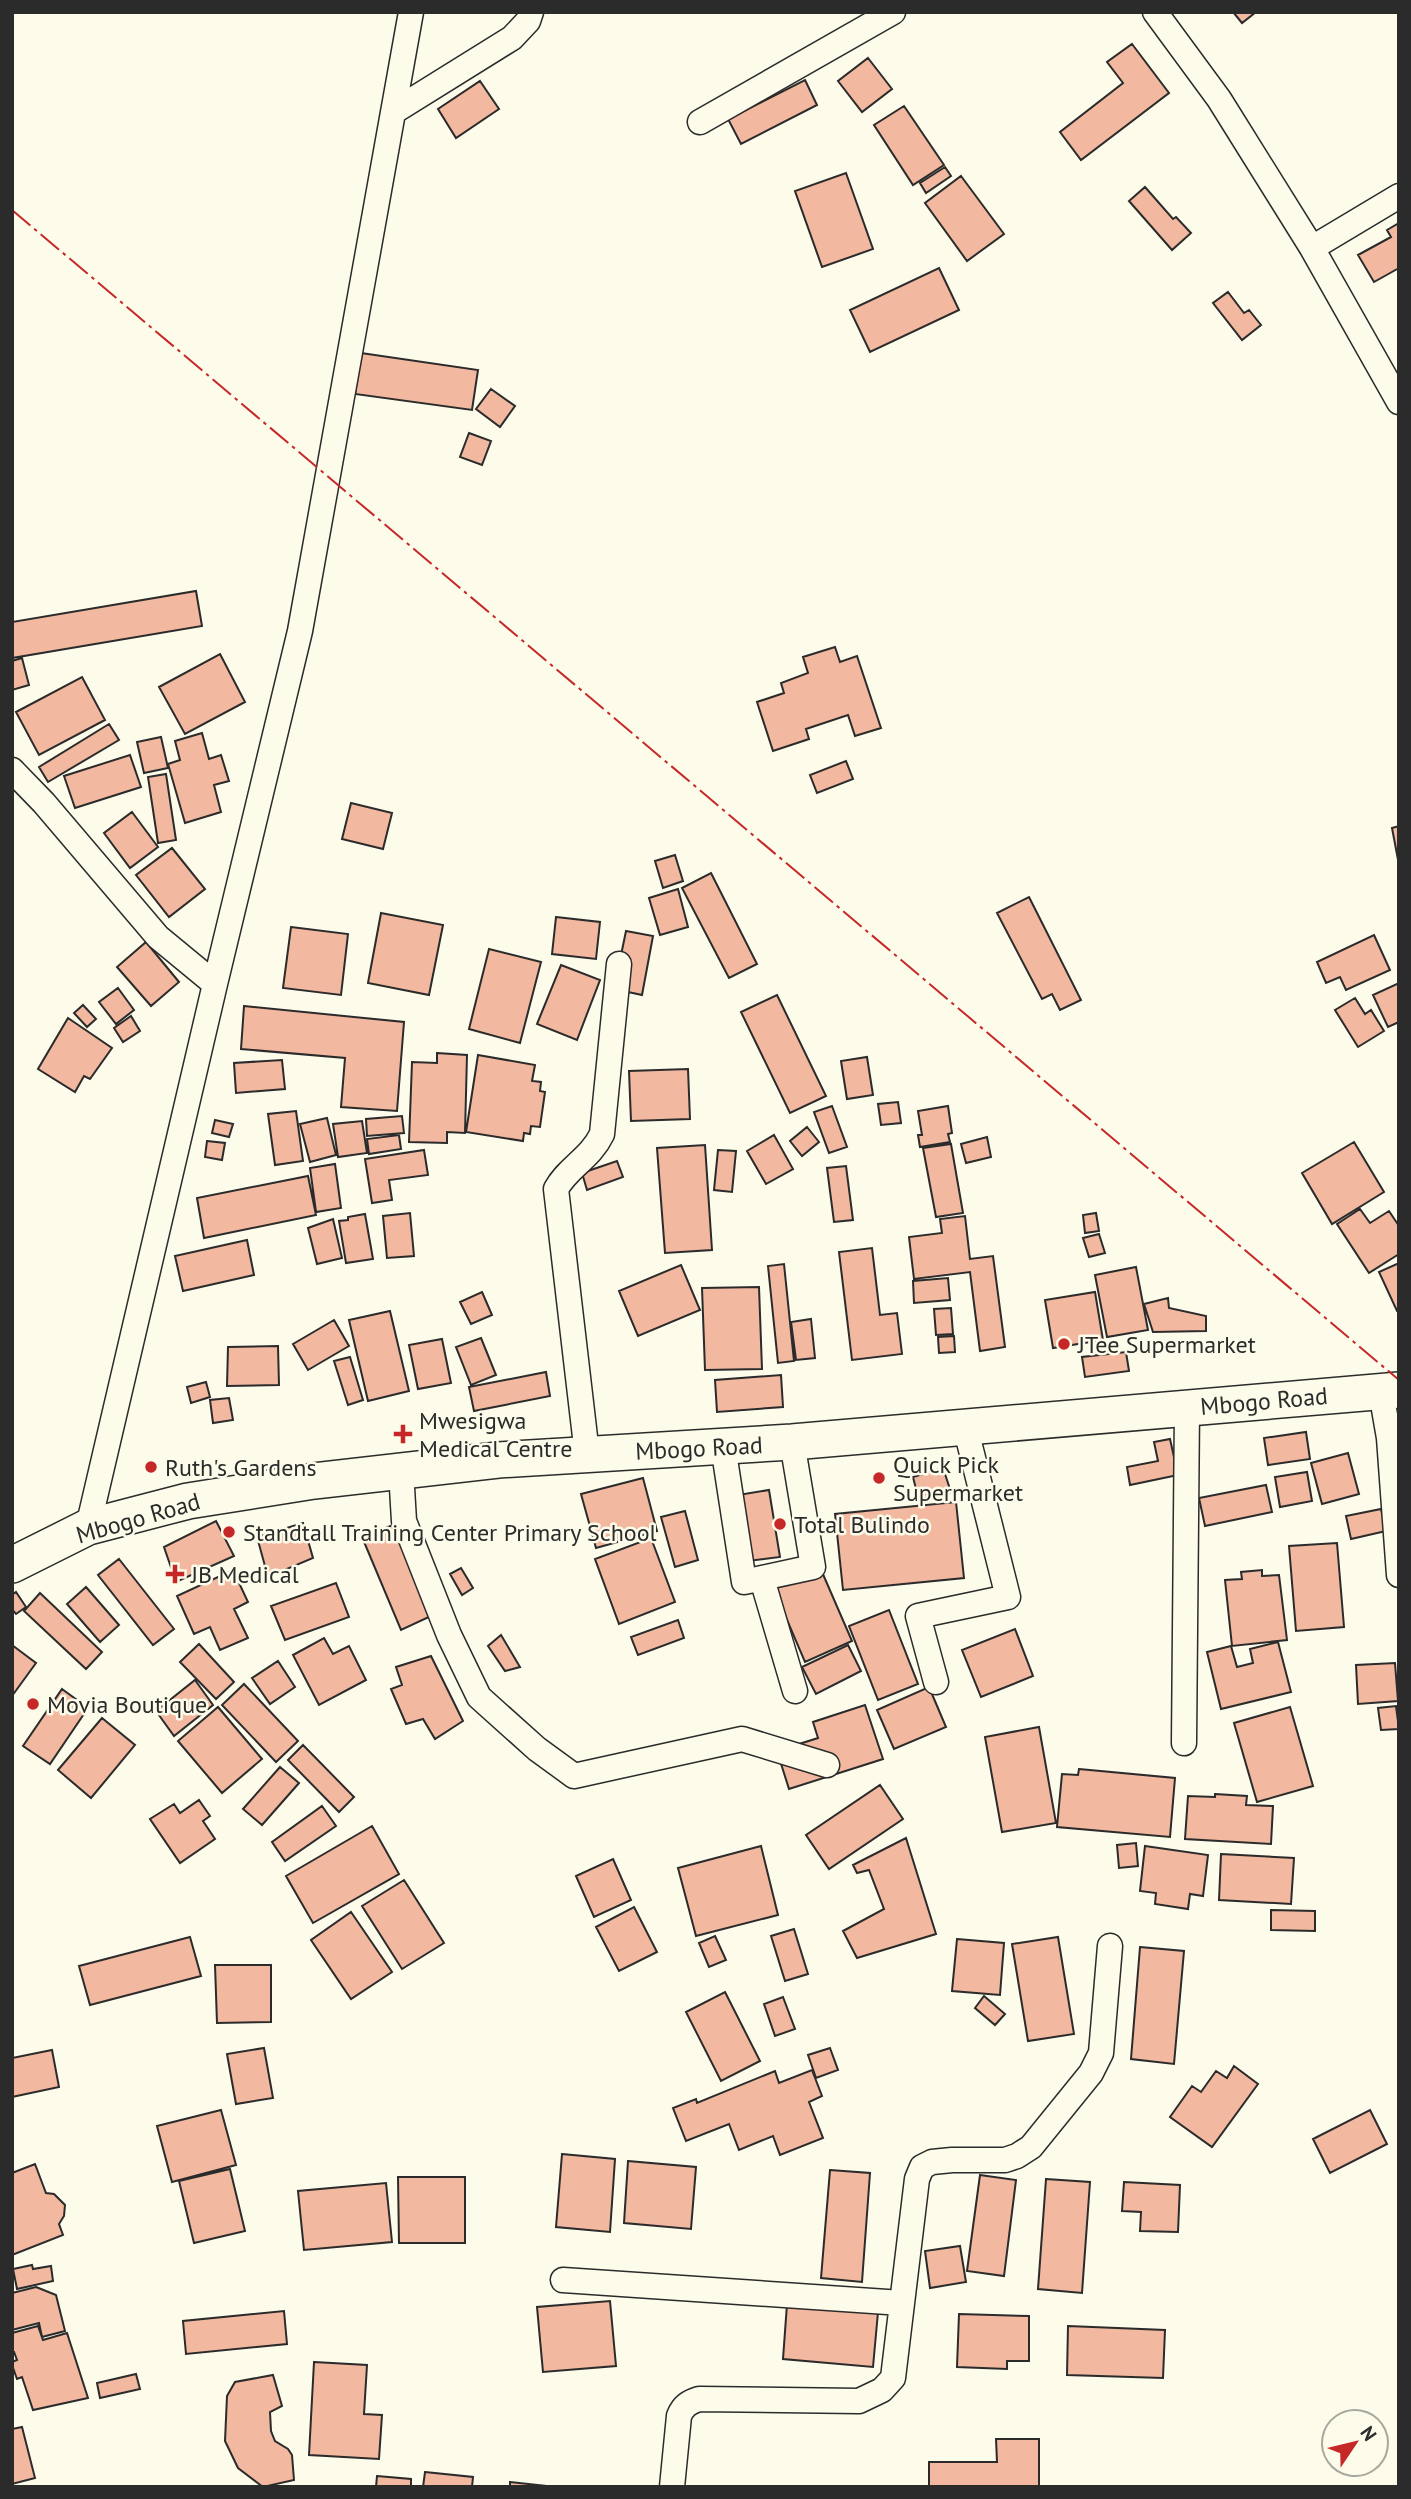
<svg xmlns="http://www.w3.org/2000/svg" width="1411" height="2499" font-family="'PT Sans',sans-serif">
  <rect width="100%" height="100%" fill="#fdfbea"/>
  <path fill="#f2b8a0" stroke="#2b2b2b" stroke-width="2" d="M 1233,12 L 1256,12 L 1242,23 Z
    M 1132,44 L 1169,93 L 1081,160 L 1060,132 L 1123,83 L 1107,62 Z
    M 868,58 L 892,89 L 862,112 L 838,81 Z
    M 805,80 L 817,105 L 741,144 L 728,119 Z
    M 480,81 L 499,109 L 456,138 L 438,109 Z
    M 904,106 L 944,165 L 913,185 L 874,125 Z
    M 945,167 L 951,176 L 926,193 L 920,183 Z
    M 846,173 L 873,249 L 822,267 L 795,191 Z
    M 961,176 L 1004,234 L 967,261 L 925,203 Z
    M 1145,187 L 1173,219 L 1176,217 L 1191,233 L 1172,250 L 1129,201 Z
    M 1399,223 L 1399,268 L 1374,282 L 1358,255 L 1391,237 L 1387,230 Z
    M 939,268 L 959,310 L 870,352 L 850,310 Z
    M 1228,292 L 1244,313 L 1249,310 L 1261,325 L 1242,340 L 1213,303 Z
    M 361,353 L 478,370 L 472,410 L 355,394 Z
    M 491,389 L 515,406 L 500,427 L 476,409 Z
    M 469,433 L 491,441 L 482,465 L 460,457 Z
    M 196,591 L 202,626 L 12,658 L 12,622 Z
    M 835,647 L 840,662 L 857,656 L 881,728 L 855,736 L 848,715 L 806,729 L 809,739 L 773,751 L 757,702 L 784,693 L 781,683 L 808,673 L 803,657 Z
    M 220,654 L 245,702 L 185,734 L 159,687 Z
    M 22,658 L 29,685 L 12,690 L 12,661 Z
    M 82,677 L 105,720 L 39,755 L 16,712 Z
    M 109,724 L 119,740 L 48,782 L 39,767 Z
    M 202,733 L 209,759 L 221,755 L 229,781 L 214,785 L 221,812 L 185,823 L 168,764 L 180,760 L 175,741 Z
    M 161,737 L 168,768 L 144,773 L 137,742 Z
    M 130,755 L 141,787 L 75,808 L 64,776 Z
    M 846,761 L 853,779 L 817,793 L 810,775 Z
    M 166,774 L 176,840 L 158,843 L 148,777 Z
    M 351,803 L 392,813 L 383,849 L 342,839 Z
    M 132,812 L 158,847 L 130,868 L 104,833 Z
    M 1399,826 L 1399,865 L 1392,828 Z
    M 172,848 L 205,889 L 169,917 L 136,875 Z
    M 675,855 L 683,881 L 663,888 L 655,861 Z
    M 711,873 L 757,964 L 729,978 L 682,888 Z
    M 678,889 L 688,927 L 660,935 L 649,898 Z
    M 1029,897 L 1081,1000 L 1060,1010 L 1052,994 L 1042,999 L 997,913 Z
    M 381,913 L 443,925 L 429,995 L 368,983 Z
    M 556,917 L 600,922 L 596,959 L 552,954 Z
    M 291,927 L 348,934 L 341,995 L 283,988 Z
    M 626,931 L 653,936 L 642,995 L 614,989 Z
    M 1374,935 L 1390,970 L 1346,990 L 1340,977 L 1326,983 L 1317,962 Z
    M 146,942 L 179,982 L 151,1006 L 117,967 Z
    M 489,949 L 541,962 L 520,1043 L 469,1029 Z
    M 561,965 L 600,980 L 577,1040 L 537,1024 Z
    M 1399,983 L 1399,1022 L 1388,1027 L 1373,995 Z
    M 118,988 L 134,1010 L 116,1024 L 99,1002 Z
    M 777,995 L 826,1096 L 790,1113 L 741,1012 Z
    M 1355,998 L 1365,1014 L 1371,1010 L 1384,1031 L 1358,1047 L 1335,1010 Z
    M 83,1005 L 96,1019 L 87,1027 L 74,1013 Z
    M 244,1006 L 404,1022 L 397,1111 L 341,1107 L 345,1058 L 241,1049 Z
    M 131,1016 L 140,1031 L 123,1042 L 114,1028 Z
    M 68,1018 L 112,1048 L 90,1079 L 84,1076 L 75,1092 L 38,1069 Z
    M 437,1053 L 467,1055 L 465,1133 L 447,1132 L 447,1143 L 409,1142 L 412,1062 L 437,1063 Z
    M 478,1055 L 535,1065 L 532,1081 L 541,1082 L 540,1091 L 545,1092 L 540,1127 L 531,1126 L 530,1134 L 524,1133 L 523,1141 L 466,1132 Z
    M 867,1057 L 873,1095 L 847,1099 L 841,1061 Z
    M 282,1060 L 285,1089 L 236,1093 L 234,1063 Z
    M 688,1069 L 690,1119 L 631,1121 L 629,1071 Z
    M 898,1102 L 901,1123 L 881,1125 L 878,1104 Z
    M 832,1106 L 847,1147 L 829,1153 L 814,1112 Z
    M 948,1106 L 952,1133 L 948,1134 L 950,1142 L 920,1147 L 918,1135 L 922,1135 L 918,1111 Z
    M 296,1111 L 303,1161 L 275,1165 L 268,1114 Z
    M 402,1116 L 404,1133 L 367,1136 L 366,1119 Z
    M 327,1118 L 336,1155 L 310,1162 L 300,1124 Z
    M 215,1120 L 233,1124 L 229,1137 L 212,1133 Z
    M 362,1121 L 367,1153 L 338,1157 L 333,1124 Z
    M 807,1127 L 819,1142 L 802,1156 L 790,1141 Z
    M 399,1135 L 401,1149 L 369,1154 L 367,1139 Z
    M 774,1135 L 793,1169 L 766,1184 L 747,1151 Z
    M 987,1137 L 991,1157 L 966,1163 L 961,1144 Z
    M 207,1141 L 225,1143 L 222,1160 L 205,1157 Z
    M 1354,1142 L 1384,1192 L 1332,1224 L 1302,1173 Z
    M 951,1144 L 963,1213 L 936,1217 L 923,1148 Z
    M 705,1145 L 712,1250 L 665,1253 L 657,1148 Z
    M 424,1150 L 428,1175 L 389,1180 L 392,1200 L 372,1203 L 365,1159 Z
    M 718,1150 L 736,1151 L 732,1192 L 714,1190 Z
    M 617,1161 L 623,1177 L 587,1190 L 582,1173 Z
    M 335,1164 L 341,1208 L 316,1212 L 310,1168 Z
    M 846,1166 L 853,1220 L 834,1222 L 827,1168 Z
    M 308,1176 L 316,1215 L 204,1238 L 197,1198 Z
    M 1360,1209 L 1370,1223 L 1389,1211 L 1399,1226 L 1399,1254 L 1369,1273 L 1337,1224 Z
    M 410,1213 L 414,1256 L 387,1258 L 383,1216 Z
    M 1096,1213 L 1099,1231 L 1085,1233 L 1083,1215 Z
    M 365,1214 L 373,1259 L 346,1263 L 339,1221 L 348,1220 L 348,1217 Z
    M 965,1216 L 970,1259 L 993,1256 L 1005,1347 L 980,1351 L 970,1272 L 914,1279 L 909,1237 L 942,1233 L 940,1219 Z
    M 333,1219 L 342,1258 L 317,1264 L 308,1228 Z
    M 1099,1234 L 1105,1253 L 1089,1257 L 1083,1238 Z
    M 247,1240 L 254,1275 L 183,1291 L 175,1256 Z
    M 872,1248 L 880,1315 L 897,1313 L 902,1354 L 852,1360 L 839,1252 Z
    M 1399,1263 L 1399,1310 L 1397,1311 L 1379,1272 Z
    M 784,1264 L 794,1361 L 778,1363 L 768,1266 Z
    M 681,1265 L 700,1310 L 638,1336 L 619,1291 Z
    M 1136,1267 L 1148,1330 L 1107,1337 L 1095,1275 Z
    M 948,1278 L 950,1300 L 914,1303 L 913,1281 Z
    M 759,1287 L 762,1369 L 705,1370 L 702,1288 Z
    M 482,1292 L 492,1315 L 471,1324 L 460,1302 Z
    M 1095,1292 L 1103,1340 L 1053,1348 L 1045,1300 Z
    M 1168,1298 L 1169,1308 L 1206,1316 L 1206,1331 L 1153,1332 L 1144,1304 Z
    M 951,1308 L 953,1334 L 936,1335 L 934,1309 Z
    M 390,1311 L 409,1391 L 368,1401 L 349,1320 Z
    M 811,1319 L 815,1358 L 796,1360 L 791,1322 Z
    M 334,1320 L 349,1346 L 308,1370 L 293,1344 Z
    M 954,1336 L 955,1352 L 939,1353 L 938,1337 Z
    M 481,1338 L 496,1375 L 471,1385 L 456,1347 Z
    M 442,1339 L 451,1383 L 418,1389 L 409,1345 Z
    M 278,1346 L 279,1385 L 227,1386 L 228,1347 Z
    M 1126,1352 L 1129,1371 L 1085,1377 L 1082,1357 Z
    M 350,1357 L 363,1400 L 348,1405 L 334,1361 Z
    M 546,1372 L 550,1396 L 474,1411 L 469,1387 Z
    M 781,1375 L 783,1407 L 717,1412 L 715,1380 Z
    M 206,1382 L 210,1397 L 191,1403 L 187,1387 Z
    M 229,1398 L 233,1420 L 213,1423 L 210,1400 Z
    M 1306,1432 L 1310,1459 L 1268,1465 L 1264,1438 Z
    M 1170,1439 L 1178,1475 L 1130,1485 L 1127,1467 L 1158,1461 L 1154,1442 Z
    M 1348,1453 L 1359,1494 L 1322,1504 L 1311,1463 Z
    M 943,1468 L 951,1492 L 919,1501 L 913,1477 Z
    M 1307,1472 L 1312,1501 L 1280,1507 L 1275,1477 Z
    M 643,1478 L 657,1531 L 596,1548 L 581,1494 Z
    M 1266,1485 L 1272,1512 L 1205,1526 L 1199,1498 Z
    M 769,1490 L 780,1557 L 748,1561 L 738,1495 Z
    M 956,1502 L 964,1578 L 843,1590 L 835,1514 Z
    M 1381,1509 L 1386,1531 L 1351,1539 L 1346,1516 Z
    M 685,1511 L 698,1560 L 675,1567 L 661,1517 Z
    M 216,1521 L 234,1556 L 176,1582 L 164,1547 Z
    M 303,1523 L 313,1558 L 268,1577 L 257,1537 Z
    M 393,1525 L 431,1616 L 401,1630 L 362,1537 Z
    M 651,1538 L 675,1602 L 619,1624 L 595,1559 Z
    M 1337,1543 L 1344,1627 L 1296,1631 L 1289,1546 Z
    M 119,1559 L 174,1629 L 153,1645 L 98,1575 Z
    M 819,1565 L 852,1641 L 805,1662 L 772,1585 Z
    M 461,1568 L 473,1588 L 462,1595 L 450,1574 Z
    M 233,1570 L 248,1602 L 234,1609 L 248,1638 L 220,1650 L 210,1627 L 194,1634 L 177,1596 Z
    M 1262,1570 L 1262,1576 L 1279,1575 L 1287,1640 L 1232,1646 L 1225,1580 L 1242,1579 L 1241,1572 Z
    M 336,1583 L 349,1617 L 285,1640 L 271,1606 Z
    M 86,1587 L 119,1625 L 100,1642 L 67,1604 Z
    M 16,1592 L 26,1607 L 16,1614 L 12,1609 L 12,1595 Z
    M 40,1593 L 102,1652 L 86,1669 L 24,1611 Z
    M 889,1610 L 918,1684 L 878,1700 L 849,1626 Z
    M 678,1620 L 684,1638 L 638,1655 L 631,1637 Z
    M 1015,1629 L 1033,1676 L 981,1697 L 962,1650 Z
    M 501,1635 L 520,1667 L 505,1671 L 488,1646 Z
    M 324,1638 L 333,1654 L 349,1646 L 366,1680 L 319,1705 L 293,1655 Z
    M 1278,1642 L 1291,1692 L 1221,1709 L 1207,1652 L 1231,1646 L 1237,1667 L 1253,1663 L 1250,1649 Z
    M 199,1644 L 234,1682 L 216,1699 L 180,1662 Z
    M 12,1645 L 36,1663 L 12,1696 Z
    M 848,1645 L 861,1671 L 816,1694 L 802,1667 Z
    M 431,1656 L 463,1721 L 435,1739 L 423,1719 L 406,1724 L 391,1689 L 402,1685 L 396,1667 Z
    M 278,1661 L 295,1687 L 270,1704 L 252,1678 Z
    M 1395,1663 L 1398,1701 L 1358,1704 L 1356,1665 Z
    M 195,1680 L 213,1705 L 174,1736 L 156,1711 Z
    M 244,1684 L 298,1741 L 276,1762 L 222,1705 Z
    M 929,1687 L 946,1727 L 894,1749 L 877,1710 Z
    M 62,1689 L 88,1708 L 50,1764 L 23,1746 Z
    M 865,1705 L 883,1759 L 789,1789 L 777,1751 L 818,1738 L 813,1722 Z
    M 1396,1706 L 1399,1729 L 1381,1730 L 1378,1708 Z
    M 218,1707 L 262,1759 L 222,1793 L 178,1741 Z
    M 1290,1707 L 1313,1786 L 1257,1802 L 1234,1723 Z
    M 102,1718 L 135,1745 L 91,1798 L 58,1770 Z
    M 1039,1727 L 1056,1823 L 1002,1832 L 985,1737 Z
    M 303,1745 L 354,1797 L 339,1812 L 288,1760 Z
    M 280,1767 L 299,1783 L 262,1825 L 243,1809 Z
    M 1079,1769 L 1175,1778 L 1170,1837 L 1057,1827 L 1062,1774 L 1078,1775 Z
    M 880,1785 L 903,1819 L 829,1869 L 806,1835 Z
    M 1215,1794 L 1247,1796 L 1246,1805 L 1273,1806 L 1271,1844 L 1185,1839 L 1188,1796 L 1215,1797 Z
    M 199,1800 L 210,1816 L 203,1821 L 215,1839 L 180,1863 L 150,1819 L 174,1804 L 180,1813 Z
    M 322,1806 L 336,1826 L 285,1861 L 272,1842 Z
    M 372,1826 L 399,1874 L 313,1923 L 286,1876 Z
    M 906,1838 L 936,1934 L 857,1958 L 843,1931 L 884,1909 L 869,1870 L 857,1873 L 853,1865 Z
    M 1136,1843 L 1138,1866 L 1119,1868 L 1117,1845 Z
    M 761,1846 L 778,1915 L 696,1936 L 678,1868 Z
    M 1145,1846 L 1208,1855 L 1203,1896 L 1190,1894 L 1188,1909 L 1155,1904 L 1156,1893 L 1140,1891 Z
    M 1221,1854 L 1294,1858 L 1291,1904 L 1219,1900 Z
    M 613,1859 L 631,1900 L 594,1917 L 576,1876 Z
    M 404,1880 L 444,1943 L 402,1969 L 362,1906 Z
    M 634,1907 L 657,1952 L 619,1971 L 596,1927 Z
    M 1271,1910 L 1315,1911 L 1315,1931 L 1271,1930 Z
    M 351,1912 L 392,1972 L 351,1999 L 311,1940 Z
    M 794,1929 L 808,1974 L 785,1981 L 771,1936 Z
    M 715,1936 L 726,1960 L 709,1967 L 699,1943 Z
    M 190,1937 L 201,1976 L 90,2005 L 79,1966 Z
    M 1058,1937 L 1074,2034 L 1028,2041 L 1012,1944 Z
    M 957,1939 L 1004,1943 L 1000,1995 L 952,1991 Z
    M 1140,1947 L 1184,1951 L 1174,2064 L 1131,2059 Z
    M 215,1965 L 271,1965 L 271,2022 L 217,2023 Z
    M 725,1992 L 760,2061 L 721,2081 L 686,2012 Z
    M 984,1996 L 1005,2014 L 995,2025 L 975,2008 Z
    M 783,1997 L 795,2029 L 775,2036 L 764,2004 Z
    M 264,2048 L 273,2098 L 236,2104 L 227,2054 Z
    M 830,2048 L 838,2070 L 816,2078 L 808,2055 Z
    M 52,2050 L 59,2087 L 12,2097 L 12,2058 Z
    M 1234,2066 L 1258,2084 L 1212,2147 L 1170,2117 L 1192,2086 L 1201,2092 L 1216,2071 L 1227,2078 Z
    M 812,2070 L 822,2096 L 809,2102 L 823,2138 L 780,2155 L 773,2136 L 739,2150 L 729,2124 L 686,2141 L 673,2108 L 696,2099 L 697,2103 L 775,2071 L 779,2083 Z
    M 221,2110 L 236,2165 L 172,2182 L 157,2126 Z
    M 1370,2110 L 1387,2144 L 1330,2173 L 1313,2139 Z
    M 562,2154 L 615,2159 L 610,2232 L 556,2227 Z
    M 628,2161 L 696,2167 L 691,2229 L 624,2223 Z
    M 35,2164 L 46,2193 L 54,2194 L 65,2205 L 64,2216 L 59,2224 L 63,2235 L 12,2255 L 12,2173 Z
    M 230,2169 L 245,2231 L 194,2243 L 179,2181 Z
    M 830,2170 L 870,2173 L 862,2282 L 821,2278 Z
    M 980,2175 L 1016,2180 L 1004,2276 L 967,2271 Z
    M 398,2177 L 465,2177 L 465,2243 L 399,2243 Z
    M 1046,2179 L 1090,2182 L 1082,2293 L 1038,2289 Z
    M 1124,2182 L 1180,2185 L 1178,2232 L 1140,2231 L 1141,2212 L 1122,2211 Z
    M 386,2183 L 392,2242 L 304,2250 L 298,2191 Z
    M 960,2246 L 966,2282 L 930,2288 L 925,2251 Z
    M 32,2265 L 33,2269 L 51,2266 L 53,2281 L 17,2289 L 13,2269 Z
    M 36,2287 L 56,2295 L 65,2331 L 42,2337 L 39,2323 L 12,2330 L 12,2293 Z
    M 610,2301 L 616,2366 L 543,2372 L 537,2307 Z
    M 787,2304 L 878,2312 L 873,2367 L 783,2359 Z
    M 284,2311 L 287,2344 L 186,2354 L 183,2321 Z
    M 959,2314 L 1029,2316 L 1029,2361 L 1007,2361 L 1007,2369 L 957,2367 Z
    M 38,2326 L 43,2340 L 67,2333 L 88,2398 L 33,2410 L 22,2377 L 17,2379 L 12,2365 L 12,2362 L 17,2360 L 14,2352 L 12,2352 L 12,2333 Z
    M 1068,2326 L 1165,2330 L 1163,2378 L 1067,2375 Z
    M 314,2362 L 367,2365 L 364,2414 L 382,2415 L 379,2459 L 309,2455 Z
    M 136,2374 L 140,2389 L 100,2398 L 97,2383 Z
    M 273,2375 L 282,2406 L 270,2412 L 271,2431 L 275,2441 L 288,2449 L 292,2455 L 294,2480 L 263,2487 L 238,2468 L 225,2441 L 227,2396 L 235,2382 Z
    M 22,2427 L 35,2478 L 12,2484 L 12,2429 Z
    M 996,2439 L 1039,2439 L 1039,2487 L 929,2487 L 929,2462 L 997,2462 Z
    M 425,2472 L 473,2477 L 472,2487 L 423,2487 Z
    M 377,2476 L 411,2479 L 411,2487 L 376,2487 Z
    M 510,2482 L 547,2486 L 546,2487 L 510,2487 Z"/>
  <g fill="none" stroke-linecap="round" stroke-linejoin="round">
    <g stroke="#2b2b2b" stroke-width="27">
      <path id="street" d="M 1155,12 L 1219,99 L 1312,248 L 1399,402
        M 393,112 L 512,38 L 528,21 L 531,12
        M 700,122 L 893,12
        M 1312,248 L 1399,196
        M 12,770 L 44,803 L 158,937 L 215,984
        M 1381,1392 L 1389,1438 L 1399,1575
        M 723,1446 L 744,1582 L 813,1567 L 792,1442
        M 587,1454 L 556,1189 C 568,1167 590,1159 602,1134 L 619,964
        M 401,1471 L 404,1521 L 449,1635 L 479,1697 L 537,1749 L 574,1776 L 742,1739 L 827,1765
        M 88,1527 L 215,984 L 300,631 L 411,12
        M 762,1579 L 795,1691
        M 936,1682 L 918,1616 L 1008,1597 L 965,1426
        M 1184,1743 L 1187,1407
        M 563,2280 L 902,2303
        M 672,2487 L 679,2416 C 683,2406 689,2402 699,2399 L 859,2401 L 882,2390 L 893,2378 L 917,2179 L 922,2167 L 932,2162 L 952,2160 L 1005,2160 L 1017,2156 L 1031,2147 L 1091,2073 L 1101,2053 L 1110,1946"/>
    </g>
    <g stroke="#2b2b2b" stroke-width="38">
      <path id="secondary" d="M 12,1565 L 88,1527 L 188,1501 L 314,1481 L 498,1460 L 792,1442 L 1399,1390"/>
    </g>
    <use href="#street" stroke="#fdfbea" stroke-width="24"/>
    <use href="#secondary" stroke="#fdfbea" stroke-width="35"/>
    <path stroke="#c62828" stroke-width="2" stroke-dasharray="24 5 3.5 5" stroke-linecap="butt" d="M 12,210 L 1399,1380"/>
  </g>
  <g fill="#c62828" stroke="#fdfbea" stroke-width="2.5">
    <circle cx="1064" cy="1344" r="7"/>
    <path d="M399.5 1423.5h7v7h7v7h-7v7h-7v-7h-7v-7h7z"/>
    <circle cx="151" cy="1467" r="7"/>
    <circle cx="879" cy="1478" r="7"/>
    <circle cx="780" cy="1524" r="7"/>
    <circle cx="229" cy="1532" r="7"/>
    <path d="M171.5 1563.5h7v7h7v7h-7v7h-7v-7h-7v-7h7z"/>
    <circle cx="33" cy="1704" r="7"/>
  </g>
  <g text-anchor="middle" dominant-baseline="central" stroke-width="5" stroke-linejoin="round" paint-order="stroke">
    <g font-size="24" fill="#2b2b2b" stroke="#fdfbea" text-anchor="start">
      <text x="1078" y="1344">JTee Supermarket</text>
      <text x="419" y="1420">Mwesigwa<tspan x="419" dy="28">Medical Centre</tspan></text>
      <text x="893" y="1464">Quick Pick<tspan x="893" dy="28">Supermarket</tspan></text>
      <text x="165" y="1467">Ruth's Gardens</text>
      <text x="794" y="1524">Total Bulindo</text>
      <text x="243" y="1532">Standtall Training Center Primary School</text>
      <text x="191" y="1574">JB Medical</text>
      <text x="47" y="1704">Movia Boutique</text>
    </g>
    <g font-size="24" fill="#2b2b2b" stroke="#fdfbea">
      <text transform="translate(1264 1401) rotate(-5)">Mbogo Road</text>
      <text transform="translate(699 1448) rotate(-3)">Mbogo Road</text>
      <text transform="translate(138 1518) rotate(-16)">Mbogo Road</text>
    </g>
  </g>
  <rect width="1411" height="2499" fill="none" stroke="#2b2b2b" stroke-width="28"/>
  <g transform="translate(1355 2443) rotate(55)"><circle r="33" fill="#fdfbea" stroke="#a9a89e" stroke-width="2"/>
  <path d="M0-5L12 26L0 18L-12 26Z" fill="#c62828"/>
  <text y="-10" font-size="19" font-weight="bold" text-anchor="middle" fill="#2b2b2b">N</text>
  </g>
</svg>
